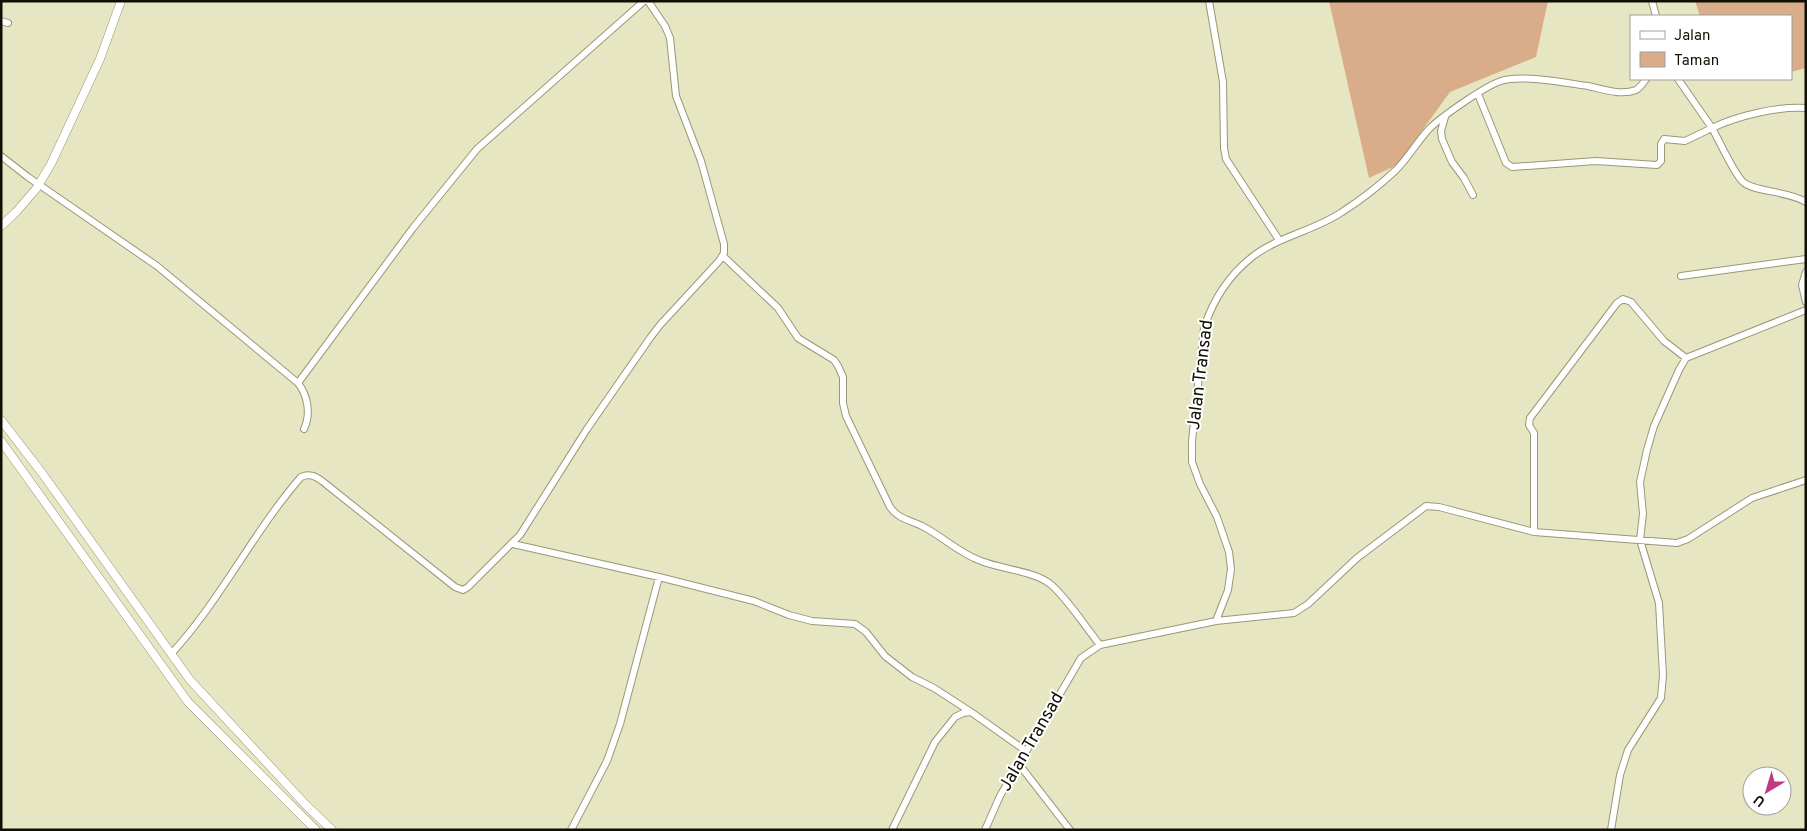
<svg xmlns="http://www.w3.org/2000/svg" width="1807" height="831" font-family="Overpass,sans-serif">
  <rect width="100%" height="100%" fill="#e7e6c2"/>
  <path fill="#d9ad89" d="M 1329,1 L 1548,1 L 1536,57 L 1450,92 L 1397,165 L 1369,178 Z
    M 1695,1 L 1806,1 L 1806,68 L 1791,72 L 1791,16 L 1700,16 Z"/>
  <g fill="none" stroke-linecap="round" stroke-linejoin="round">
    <g stroke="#999877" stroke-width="8">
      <path id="minor" d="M 1209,1 L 1223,82 L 1224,148 L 1226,159 L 1279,240
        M 1652,1 L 1656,16
        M 1,21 L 8,23
        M 1678,79 L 1712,128 C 1737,116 1778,106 1806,108
        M 1478,94 L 1506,163 L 1512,167 L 1596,161 L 1657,165 L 1661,161 L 1661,144 L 1664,139 L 1685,141 L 1712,128 C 1719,140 1734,174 1743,182 C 1754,192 1789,191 1806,202
        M 1445,117 L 1441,131 L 1442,139 L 1452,162 L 1464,178 L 1473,195
        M 1,156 L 28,177 L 157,266 L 298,383 C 308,396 311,414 304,429
        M 723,256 L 778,308 L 798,338 L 834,360 L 838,366 L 843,377 L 843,403 L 846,416 L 890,507 C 898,519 910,520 922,526 C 942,536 959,553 981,561 C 1001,569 1032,571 1049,583 C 1065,595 1087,629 1100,645
        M 1806,272 L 1802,285 L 1806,302
        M 1681,276 L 1806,259
        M 298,383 L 413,228 L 477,149 L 644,1
        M 1534,532 L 1534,433 L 1529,425 L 1530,418 L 1617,303 L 1623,299 L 1631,302 L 1664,341 L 1686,358
        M 513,544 L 659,577 L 754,601 L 789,615 L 812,621 L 855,624 L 866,632 L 885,656 L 912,677 L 934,688 L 971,712 L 1026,751
        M 1216,621 L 1294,613 L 1308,604 L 1357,558 L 1426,506 L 1439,507 L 1534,532 L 1677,543 L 1688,539 L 1752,498 L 1806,480
        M 171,654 C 221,600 253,532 301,477 C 309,473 315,476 322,481 L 455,587 L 463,590 L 468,587 L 520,535 L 587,429 L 650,338 L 660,325 L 719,261 L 724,253 L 724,244 L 701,161 L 676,96 L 670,38 L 665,26 L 648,1
        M 1018,763 L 1070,830
        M 571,830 L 607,761 L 620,724 L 659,577
        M 892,830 L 935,742 L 955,717 L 963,713 L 970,712
        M 985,830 L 1000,796 L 1081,658 L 1100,645 L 1216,621 L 1228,590 L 1231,569 L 1229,552 L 1217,517 L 1200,484 L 1192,462 L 1192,441 L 1204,328 C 1213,300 1228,276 1252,257 C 1279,236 1314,231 1342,212 C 1361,200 1380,185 1396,170 C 1408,158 1417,142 1429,129 C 1441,117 1485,86 1501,81 C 1521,74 1566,83 1588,86 C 1602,89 1621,96 1636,90 C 1641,87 1643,83 1646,79
        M 1611,830 L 1620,775 L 1628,750 L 1661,698 L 1663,675 L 1659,603 L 1640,540 L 1643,514 L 1640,482 L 1647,450 L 1654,426 L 1679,370 L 1686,358 L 1806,310"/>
    </g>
    <g stroke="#999877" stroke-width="9">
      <path id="tertiary" d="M 1,226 L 16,212 L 36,189 L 51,164 L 100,59 L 121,1
        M 1,420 L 42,473 L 190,680 L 306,805 L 332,830
        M 1,441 L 188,702 L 316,830"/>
    </g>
    <use href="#minor" stroke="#fff" stroke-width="6"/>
    <use href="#tertiary" stroke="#fff" stroke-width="8"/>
  </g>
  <g text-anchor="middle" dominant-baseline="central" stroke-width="4" stroke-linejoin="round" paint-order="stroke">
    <g font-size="18" fill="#0f0f04" stroke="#fff">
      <text transform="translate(1201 375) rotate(-83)">Jalan Transad</text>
      <text transform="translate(1032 742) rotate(-60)">Jalan Transad</text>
    </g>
  </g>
  <rect width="1807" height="831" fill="none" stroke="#0f0f04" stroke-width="5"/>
  <rect x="1630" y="15" width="162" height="65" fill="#ffffff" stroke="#9f9f9b"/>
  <rect x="1640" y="31" width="25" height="8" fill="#ffffff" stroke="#9f9f9b"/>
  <text x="1674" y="40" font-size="15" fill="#0f0f04">Jalan</text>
  <rect x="1640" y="52" width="25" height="15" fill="#d9ad89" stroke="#9f9f9b"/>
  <text x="1674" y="65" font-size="15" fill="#0f0f04">Taman</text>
  <g transform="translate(1767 791) rotate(218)"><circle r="24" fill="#ffffff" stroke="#9f9f9b"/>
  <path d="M0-4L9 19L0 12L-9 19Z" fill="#c03c82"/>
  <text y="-8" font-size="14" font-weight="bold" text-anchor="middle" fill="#0f0f04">U</text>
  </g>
</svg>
